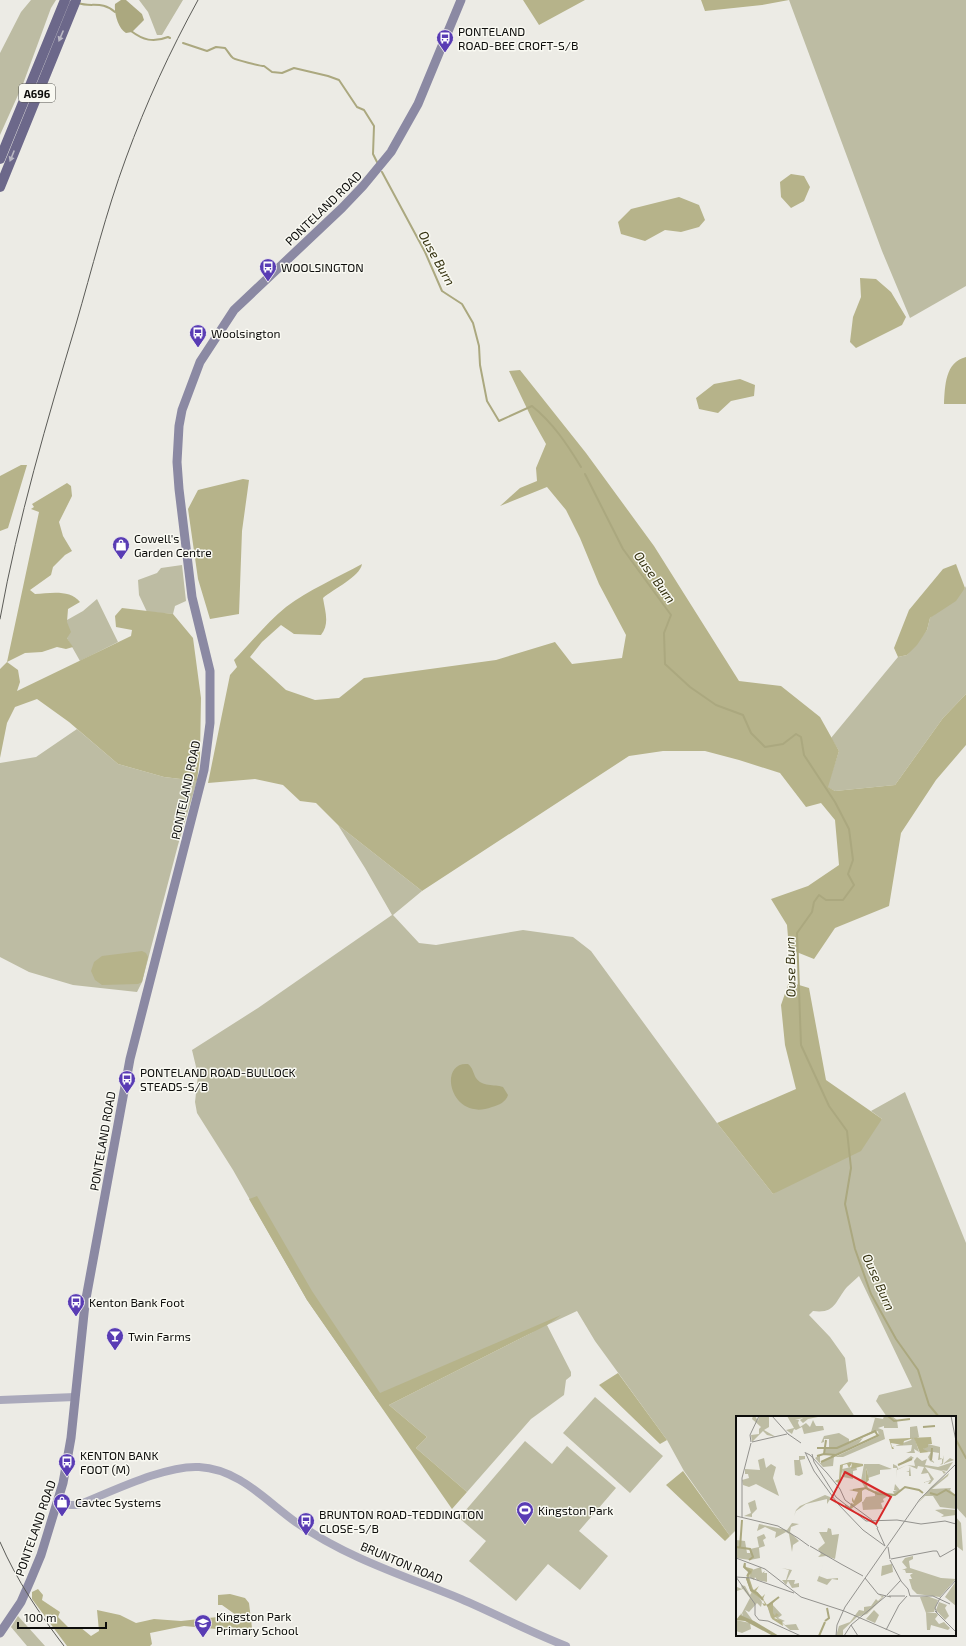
<svg xmlns="http://www.w3.org/2000/svg" width="966" height="1646" font-family="'Exo 2',sans-serif">
  <rect width="100%" height="100%" fill="#ecebe5"/>
  <path fill="#bdbca3" d="M 31,0 L 56,0 L 51,8 L 23,84 L 0,135 L 0,53 L 21,12 Z
    M 139,0 L 183,0 L 162,35 L 157,35 L 148,12 Z
    M 789,0 L 966,0 L 966,286 L 910,318 L 882,251 Z
    M 182,565 L 186,601 L 175,606 L 173,614 L 147,612 L 139,595 L 138,580 L 157,573 L 161,568 Z
    M 966,586 L 966,694 L 943,718 L 895,785 L 835,791 L 827,787 L 839,751 L 831,738 L 898,657 L 907,655 L 927,630 L 930,618 L 965,588 Z
    M 97,599 L 118,642 L 80,661 L 67,638 L 67,620 L 83,611 Z
    M 77,729 L 118,764 L 164,777 L 197,781 L 178,845 L 142,982 L 137,992 L 73,985 L 29,972 L 0,957 L 0,763 L 36,757 Z
    M 338,825 L 422,891 L 393,915 L 419,943 L 436,945 L 523,930 L 573,937 L 591,951 L 717,1123 L 773,1194 L 882,1119 L 871,1111 L 905,1092 L 966,1243 L 966,1518 L 955,1506 L 955,1417 L 887,1417 L 876,1401 L 879,1395 L 912,1387 L 859,1276 C 855,1280 851,1283 847,1287 C 835,1301 836,1314 813,1311 L 809,1315 L 830,1337 L 845,1358 L 848,1381 L 839,1392 L 855,1417 L 737,1417 L 737,1529 L 730,1536 L 684,1471 L 667,1440 L 595,1341 L 577,1311 L 547,1325 L 571,1372 L 571,1376 L 566,1380 L 564,1395 L 531,1419 L 467,1492 L 416,1448 L 427,1437 L 389,1405 L 535,1331 L 378,1402 L 307,1300 L 233,1170 L 197,1113 L 195,1102 L 198,1075 L 192,1050 L 258,1008 L 392,915 L 365,868 Z
    M 595,1397 L 663,1456 L 630,1493 L 563,1433 Z
    M 525,1441 L 552,1464 L 567,1446 L 616,1488 L 579,1531 L 608,1556 L 580,1590 L 548,1564 L 516,1601 L 469,1561 L 486,1541 L 459,1518 Z
    M 955,1516 L 961,1523 L 963,1551 L 955,1545 Z
    M 18,1616 L 45,1646 L 27,1646 L 11,1627 Z"/>
  <path fill="#b6b38a" d="M 523,0 L 585,0 L 539,25 Z
    M 701,0 L 789,0 L 762,5 L 705,11 Z
    M 791,174 L 804,176 L 810,187 L 804,201 L 791,208 L 781,197 L 780,182 Z
    M 679,197 L 699,205 L 705,220 L 699,227 L 681,232 L 665,230 L 645,241 L 621,234 L 618,222 L 631,209 Z
    M 860,278 L 876,279 L 891,292 L 906,317 L 902,325 L 856,348 L 850,342 L 853,317 L 861,297 Z
    M 966,357 L 966,404 L 944,404 C 945,386 945,362 966,357 Z
    M 520,370 L 586,453 L 654,546 L 739,681 L 781,686 L 820,717 L 839,751 L 828,787 L 835,791 L 895,785 L 943,718 L 966,694 L 966,745 L 936,780 L 901,833 L 889,906 L 835,928 L 814,959 L 789,949 L 787,925 L 771,899 L 808,886 L 839,865 L 835,820 L 821,803 L 806,807 L 780,773 L 739,760 L 705,751 L 663,751 L 629,756 L 422,891 L 338,825 L 316,803 L 300,801 L 283,785 L 255,779 L 208,783 L 230,675 L 237,667 L 234,660 C 251,643 267,622 286,607 C 309,590 336,578 362,564 C 360,577 333,589 323,598 C 325,611 330,624 321,635 L 294,634 L 281,625 L 262,642 L 250,657 L 286,690 L 315,700 L 339,698 L 364,678 L 496,660 L 555,642 L 572,664 L 622,658 L 626,635 L 599,584 L 580,538 L 566,510 L 547,487 L 500,506 L 520,488 L 537,481 L 536,468 L 546,444 L 532,419 L 509,371 Z
    M 740,379 L 755,385 L 754,396 L 731,401 L 718,413 L 699,409 L 696,398 L 714,384 Z
    M 21,465 L 27,465 L 8,528 L 0,531 L 0,476 Z
    M 243,479 L 249,480 L 242,531 L 239,614 L 210,619 L 198,579 L 188,509 L 198,490 Z
    M 67,483 L 71,486 L 72,496 L 59,522 L 63,536 L 72,551 L 65,555 L 53,567 L 51,575 L 30,590 L 35,594 C 50,593 70,589 80,602 L 68,609 L 67,622 L 71,632 L 67,638 L 73,647 L 66,649 L 57,647 L 42,652 L 25,653 L 7,662 L 18,670 L 20,682 L 17,691 L 131,636 L 132,630 L 116,627 L 115,616 L 122,608 L 173,614 L 193,638 L 201,698 L 200,756 L 197,781 L 164,777 L 118,764 L 69,722 L 37,699 L 15,707 L 7,723 L 0,758 L 0,669 L 7,662 L 39,512 L 31,509 L 34,507 L 32,504 Z
    M 956,564 L 965,588 L 956,601 L 930,618 L 927,630 L 917,645 L 907,655 L 898,657 L 894,648 L 909,610 L 943,569 Z
    M 142,951 L 146,953 L 148,957 L 142,982 L 138,984 L 102,985 L 95,980 L 91,971 L 94,962 L 102,956 Z
    M 789,982 L 809,988 L 826,1080 L 882,1119 L 861,1151 L 773,1194 L 717,1123 L 796,1089 L 785,1045 L 781,1005 Z
    M 257,1196 L 312,1291 L 380,1393 L 561,1315 L 547,1325 L 389,1405 L 427,1437 L 416,1448 L 467,1492 L 452,1509 L 307,1300 L 249,1199 Z
    M 618,1373 L 667,1440 L 660,1444 L 599,1385 Z
    M 683,1471 L 730,1536 L 725,1541 L 666,1485 Z
    M 38,1589 L 43,1595 L 42,1600 L 60,1612 L 58,1617 L 69,1628 L 80,1627 L 91,1636 L 99,1631 L 97,1610 L 120,1615 L 136,1623 L 154,1619 L 181,1621 L 236,1615 L 222,1605 L 218,1605 L 218,1595 L 230,1594 L 245,1598 L 249,1603 L 252,1628 L 238,1631 L 184,1626 L 150,1633 L 152,1644 L 150,1646 L 67,1646 L 32,1599 L 32,1592 Z"/>
  <path fill="#aba87f" d="M 121,0 L 126,0 L 142,14 L 144,20 L 132,32 L 126,33 C 118,28 114,13 115,4 Z
    M 468,1064 C 473,1068 473,1073 476,1078 C 482,1087 494,1084 503,1087 L 508,1095 C 506,1102 499,1105 492,1107 C 450,1123 437,1061 468,1064 Z"/>
  <g fill="none" stroke-linecap="round" stroke-linejoin="round">
    <path stroke="#aba87f" stroke-width="2" d="M 78,3 C 91,8 102,0 115,12
      M 131,31 C 143,40 153,43 168,37 L 170,38
      M 183,43 L 207,51 L 216,47 L 225,48 C 228,51 230,56 233,58 C 236,60 260,66 264,66 L 272,72 L 282,73 L 294,68 L 328,76 L 339,80 L 357,107 L 364,110 L 374,126 L 373,154 L 377,162
      M 382,172 L 425,252 L 442,291 L 462,304 L 473,323 L 479,346 L 480,365 L 487,401 L 499,421 L 532,406 C 553,423 567,444 581,467
      M 585,474 L 623,549 L 671,615 L 664,633 L 665,664 L 690,687 L 716,705 L 743,715 L 751,733 L 765,747 L 783,744 L 796,734 L 801,737 L 804,755 L 835,802 L 849,829 L 853,860 L 848,874 L 854,885 L 843,900 L 826,900 L 819,895 L 814,902 L 812,912 L 797,933 L 801,1045 L 829,1106 L 847,1131 L 851,1168 L 845,1204 L 855,1249 L 871,1294 L 896,1339 L 918,1370 L 929,1405 L 939,1417
      M 955,1438 L 966,1458"/>
    <path stroke="#aaa9bb" stroke-width="8" d="M 0,1400 L 75,1397
      M 58,1502 L 70,1505 L 78,1505 C 111,1492 165,1465 199,1467 C 239,1469 266,1501 297,1523 C 347,1558 405,1576 461,1599 C 496,1614 530,1632 566,1646"/>
    <path stroke="#8b89a3" stroke-width="9" d="M 0,1633 L 21,1602 L 31,1579 L 41,1555 L 63,1483 L 71,1438 L 85,1304 L 130,1059 L 204,770 L 210,723 L 210,671 L 192,597 L 179,489 L 177,462 L 179,426 L 182,410 L 200,362 L 234,310 L 342,208 L 363,186 L 391,152 L 418,104 L 461,0"/>
    <path stroke="#6c688a" stroke-width="10" d="M 0,159 L 65,0
      M 0,187 L 76,0"/>
    <path stroke="#5b5b57" stroke-width="1" d="M 0,619 C 18,519 47,421 76,324 C 92,269 106,212 126,158 C 146,103 170,51 198,0
      M 0,1542 C 17,1581 39,1613 64,1646"/>
  </g>
  <defs><path id="oneway-solid" d="M-6-.8H1V-3.2L6.5 0L1 3.2V.8H-6Z"/></defs>
  <g fill="#bab8c3">
    <use href="#oneway-solid" transform="translate(61 36) rotate(113)"/>
    <use href="#oneway-solid" transform="translate(12 156) rotate(112)"/>
  </g>
  <defs>
    <g id="bus-pin" transform="scale(0.9)"><path d="M0 17L-7.5 6A9.5 9.5 0 1 1 7.5 6Z" fill="#593cb4" stroke="#f9f9f2"/><path d="M-5-6H5V4H4V6H2V4H-2V6H-4V4H-5ZM-3.5-4V0h7V-4ZM-3.5 1.2v1.5H-2V1.2ZM2 1.2v1.5H3.5V1.2Z" fill="#fff"/></g>
    <g id="shop-pin" transform="scale(0.9)"><path d="M0 17L-7.5 6A9.5 9.5 0 1 1 7.5 6Z" fill="#593cb4" stroke="#f9f9f2"/><path d="M-5-2.5h2.3a2.7 3.5 0 0 1 5.4 0H5L5.5 6h-11ZM-1.5-2.5h3a1.5 2.3 0 0 0-3 0Z" fill="#fff"/></g>
    <g id="bar-pin" transform="scale(0.9)"><path d="M0 17L-7.5 6A9.5 9.5 0 1 1 7.5 6Z" fill="#593cb4" stroke="#f9f9f2"/><path d="M-6-5H6L.8 .8V4.5H3.5V6h-7V4.5H-.8V.8Z" fill="#fff"/></g>
    <g id="stadium-pin" transform="scale(0.9)"><path d="M0 17L-7.5 6A9.5 9.5 0 1 1 7.5 6Z" fill="#593cb4" stroke="#f9f9f2"/><path d="M0-5a6.5 5 0 1 0 0 10a6.5 5 0 1 0 0-10ZM-3.5-1.8h7v3.6h-7Z" fill="#fff"/></g>
    <g id="school-pin" transform="scale(0.9)"><path d="M0 17L-7.5 6A9.5 9.5 0 1 1 7.5 6Z" fill="#593cb4" stroke="#f9f9f2"/><path d="M0-5L7-2L0 1L-7-2ZM-4 1L0 2.5L4 1V4Q0 6-4 4Z" fill="#fff"/></g>
  </defs>
  <g fill-rule="evenodd">
    <use href="#bus-pin" x="445" y="38"/>
    <use href="#bus-pin" x="268" y="267"/>
    <use href="#bus-pin" x="198" y="333"/>
    <use href="#shop-pin" x="121" y="545"/>
    <use href="#bus-pin" x="127" y="1079"/>
    <use href="#bus-pin" x="76" y="1302"/>
    <use href="#bar-pin" x="115" y="1336"/>
    <use href="#bus-pin" x="67" y="1462"/>
    <use href="#shop-pin" x="62" y="1502"/>
    <use href="#stadium-pin" x="525" y="1510"/>
    <use href="#bus-pin" x="306" y="1521"/>
    <use href="#school-pin" x="203" y="1623"/>
  </g>
  <g text-anchor="middle" dominant-baseline="central" stroke-width="3" stroke-linejoin="round" paint-order="stroke">
    <rect fill="#f9f9f2" stroke="#545450" stroke-width="1" x="19" y="84" width="36" height="18" rx="3"/>
    <g font-size="11" font-weight="bold" fill="#0d0d0b">
      <text x="37" y="93">A696</text>
    </g>
    <g font-size="12" fill="#0d0d0b" stroke="#f9f9f2" text-anchor="start">
      <text x="458" y="31">PONTELAND<tspan x="458" dy="14">ROAD-BEE CROFT-S/B</tspan></text>
      <text x="281" y="267">WOOLSINGTON</text>
      <text x="211" y="333">Woolsington</text>
      <text x="134" y="538">Cowell's<tspan x="134" dy="14">Garden Centre</tspan></text>
      <text x="140" y="1072">PONTELAND ROAD-BULLOCK<tspan x="140" dy="14">STEADS-S/B</tspan></text>
      <text x="89" y="1302">Kenton Bank Foot</text>
      <text x="128" y="1336">Twin Farms</text>
      <text x="80" y="1455">KENTON BANK<tspan x="80" dy="14">FOOT (M)</tspan></text>
      <text x="75" y="1502">Cavtec Systems</text>
      <text x="538" y="1510">Kingston Park</text>
      <text x="319" y="1514">BRUNTON ROAD-TEDDINGTON<tspan x="319" dy="14">CLOSE-S/B</tspan></text>
      <text x="216" y="1616">Kingston Park<tspan x="216" dy="14">Primary School</tspan></text>
    </g>
    <g font-size="12" fill="#0d0d0b" stroke="#f9f9f2">
      <text transform="translate(323 208) rotate(-44)">PONTELAND ROAD</text>
      <text transform="translate(185 790) rotate(-78)">PONTELAND ROAD</text>
      <text transform="translate(102 1141) rotate(-80)">PONTELAND ROAD</text>
      <text transform="translate(35 1528) rotate(-71)">PONTELAND ROAD</text>
      <text transform="translate(402 1562) rotate(23)">BRUNTON ROAD</text>
    </g>
    <g font-size="13" font-style="italic" fill="#33300e" stroke="#f9f9f2">
      <text transform="translate(437 258) rotate(61)">Ouse Burn</text>
      <text transform="translate(655 577) rotate(54)">Ouse Burn</text>
      <text transform="translate(790 967) rotate(-91)">Ouse Burn</text>
      <text transform="translate(879 1282) rotate(66)">Ouse Burn</text>
    </g>
  </g>
  <g transform="translate(736 1416)">
    <rect width="220" height="220" fill="#ecebe5"/>
    <path d="M 17,0 L 19,0 L 22,5 L 23,0 L 33,0 L 33,11 L 28,14 L 40,21 L 31,19 L 27,15 L 16,26 L 15,19 L 23,18 L 23,13 L 25,11 L 16,3 ZM 51,0 L 87,0 L 72,3 L 67,7 L 64,4 L 67,2 L 59,4 L 63,4 L 62,7 L 64,11 L 70,7 L 74,11 L 77,4 L 80,10 L 87,10 L 88,14 L 68,18 L 66,11 L 60,14 L 58,13 L 56,18 L 50,14 L 58,12 ZM 130,0 L 147,3 L 148,0 L 156,0 L 161,4 L 162,12 L 148,12 L 148,10 L 142,12 L 147,14 L 149,23 L 107,41 L 99,41 L 143,20 L 142,15 L 106,30 L 127,22 L 123,27 L 99,39 L 89,38 L 89,33 L 99,33 L 90,32 L 93,31 L 93,23 L 88,23 L 88,26 L 85,27 L 88,20 L 103,17 L 113,23 L 113,26 L 135,16 L 139,2 ZM 181,10 L 183,21 L 179,23 L 183,36 L 178,33 L 179,37 L 170,37 L 175,35 L 176,29 L 159,30 L 175,24 L 176,22 L 169,23 L 174,22 L 174,11 ZM 192,28 L 204,31 L 204,42 L 207,43 L 208,39 L 207,48 L 214,42 L 218,44 L 204,49 L 206,47 L 206,43 L 202,44 L 203,37 L 197,36 L 196,44 L 199,47 L 194,45 L 192,41 L 195,36 L 185,35 ZM 84,39 L 84,47 L 98,40 L 97,50 L 87,51 L 79,42 ZM 63,40 L 69,40 L 69,43 L 64,44 L 67,58 L 63,60 L 59,59 L 58,44 L 63,44 ZM 175,40 L 178,42 L 166,47 L 161,50 L 162,53 L 171,49 L 179,50 L 178,45 L 181,41 L 186,45 L 191,43 L 189,49 L 202,51 L 217,46 L 211,55 L 205,54 L 210,56 L 208,58 L 206,55 L 189,51 L 198,63 L 194,68 L 192,68 L 194,65 L 186,67 L 195,64 L 192,57 L 185,58 L 188,51 L 182,50 L 181,53 L 174,50 L 175,60 L 173,60 L 173,56 L 170,56 L 173,55 L 174,50 L 171,49 L 161,54 L 160,62 L 161,52 L 157,52 L 157,48 L 161,50 ZM 28,42 L 30,52 L 35,48 L 40,51 L 37,62 L 43,80 L 20,68 L 13,71 L 7,69 L 6,64 L 13,62 L 12,58 L 9,58 L 9,53 L 24,54 L 22,44 ZM 128,48 L 143,48 L 156,53 L 144,54 L 144,58 L 132,62 L 131,54 L 130,52 L 129,72 L 125,65 ZM 120,50 L 121,54 L 117,55 L 117,63 L 107,61 L 106,53 ZM 210,57 L 196,71 L 213,57 L 212,60 L 196,73 L 215,72 L 214,74 L 220,80 L 220,93 L 204,91 L 197,80 L 189,80 L 182,87 L 194,72 ZM 159,68 L 164,74 L 161,79 L 155,78 L 147,83 L 148,86 L 145,87 L 147,93 L 127,94 L 126,86 L 123,86 L 127,86 L 130,81 L 139,80 L 139,75 L 158,78 L 157,75 L 161,75 L 158,74 ZM 89,79 L 94,81 L 109,99 L 95,82 L 91,88 L 91,83 L 70,88 L 60,95 L 58,100 L 60,94 L 64,90 ZM 19,84 L 21,93 L 16,98 L 16,101 L 8,100 L 15,97 L 12,87 ZM 208,93 L 220,94 L 220,99 L 205,101 L 208,99 L 199,94 ZM 56,107 L 63,108 L 55,111 L 54,116 L 63,125 L 57,129 L 56,136 L 53,118 L 50,116 L 39,122 L 40,116 L 29,111 L 21,115 L 23,108 L 51,114 ZM 92,112 L 95,113 L 96,119 L 103,118 L 99,143 L 90,140 L 82,141 L 85,138 L 82,133 L 89,127 L 83,116 L 91,116 ZM 28,118 L 30,122 L 27,124 L 29,130 L 23,132 L 24,142 L 14,144 L 0,142 L 0,124 L 9,125 L 11,137 L 14,137 L 14,133 L 23,131 L 21,121 ZM 177,140 L 177,143 L 173,145 L 174,152 L 205,162 L 220,163 L 204,181 L 181,178 L 176,173 L 173,163 L 176,163 L 174,159 L 177,157 L 170,157 L 169,154 L 166,154 L 171,152 L 166,146 L 169,142 ZM 88,147 L 83,160 L 91,163 L 102,162 L 102,164 L 96,163 L 91,169 L 81,165 ZM 156,148 L 157,156 L 145,160 L 146,150 ZM 25,151 L 26,157 L 29,155 L 28,157 L 31,157 L 31,166 L 21,164 L 19,161 L 18,164 L 13,161 L 16,154 ZM 46,152 L 56,154 L 51,164 L 59,164 L 58,168 L 63,167 L 63,171 L 56,172 L 52,165 L 50,169 L 46,164 L 50,164 L 53,154 ZM 220,165 L 220,190 L 209,181 ZM 5,169 L 9,170 L 14,179 L 16,176 L 22,179 L 26,186 L 25,191 L 21,187 L 13,196 L 9,194 L 17,205 L 4,200 L 5,197 L 7,200 L 6,197 L 14,182 L 7,173 L 1,175 L 1,171 L 6,173 ZM 143,179 L 148,180 L 139,190 L 131,198 L 121,201 L 107,214 L 107,220 L 100,220 L 103,210 L 114,206 L 123,194 L 128,195 L 128,191 L 135,190 L 140,183 L 142,185 L 146,181 ZM 191,180 L 202,184 L 198,196 L 190,197 L 184,181 ZM 203,186 L 211,189 L 209,192 L 213,200 L 209,204 L 200,194 ZM 35,187 L 46,199 L 42,202 L 49,205 L 46,206 L 49,209 L 60,208 L 63,214 L 54,214 L 38,200 L 35,202 L 31,189 ZM 138,194 L 143,199 L 139,207 L 130,203 ZM 190,197 L 200,197 L 202,199 L 199,203 L 203,208 L 208,206 L 214,212 L 212,214 L 195,209 L 194,214 L 191,214 ZM 0,204 L 14,207 L 15,213 L 6,217 L 0,215 Z" fill="#bdbca3"/>
    <path d="M 195,21 L 196,28 L 192,28 L 192,31 L 187,33 L 193,36 L 184,37 L 178,22 L 168,25 L 167,29 L 155,27 L 156,31 L 159,30 L 157,31 L 158,33 L 156,33 L 153,23 ZM 127,44 L 127,50 L 115,53 L 116,47 L 113,52 L 111,48 L 107,49 L 104,68 L 99,65 L 103,63 L 104,49 L 114,46 L 127,48 ZM 130,51 L 133,64 L 130,67 L 133,75 L 130,72 L 126,75 L 126,85 L 115,93 L 117,96 L 109,90 L 109,88 L 114,91 L 115,87 L 118,88 L 116,85 L 116,81 L 118,85 L 122,76 L 113,74 L 129,72 ZM 9,147 L 10,151 L 17,153 L 15,159 L 18,161 L 14,158 L 13,161 L 17,173 L 18,174 L 23,170 L 20,175 L 26,181 L 29,178 L 27,183 L 31,189 L 40,184 L 37,187 L 37,197 L 39,200 L 40,197 L 43,199 L 38,202 L 46,205 L 47,210 L 36,203 L 31,189 L 28,190 L 26,187 L 29,188 L 27,184 L 15,176 L 10,163 L 12,156 L 8,152 Z" fill="#b6b38a"/>
    <path d="M 4,199 L 18,205 L 43,220 L 37,220 L 9,205 L 0,204 Z" fill="#aba87f"/>
    <path fill="none" stroke="#aba87f" stroke-width="2" d="M 152,0 L 158,5 L 174,3M 187,11 L 199,10M 81,32 L 101,32 L 139,15 L 142,20M 87,38 L 100,39M 81,40 L 88,38 L 90,24M 195,44 L 196,32M 85,46 L 143,19M 162,49 L 176,43M 117,74 L 130,72 L 142,78 L 159,79 L 169,71 L 183,74 L 187,77M 194,77 L 201,79 L 210,74 L 220,80M 0,131 L 14,133 L 17,141 L 13,144M 4,132 L 6,104M 9,147 L 8,151 L 14,156 L 11,160M 11,162 L 15,174 L 21,177 L 27,184M 31,190 L 43,181M 89,205 L 93,202 L 91,192M 83,220 L 89,206"/>
    <path fill="none" stroke="#93928e" stroke-width="1" d="M 36,0 L 53,19M 215,0 L 220,25M 52,18 L 65,27M 15,26 L 14,19 L 23,0M 16,26 L 51,18M 69,36 L 78,55 L 102,88 L 127,114 L 149,130M 70,37 L 74,39 L 91,57 L 104,73 L 109,84 L 136,104 L 142,112M 76,38 L 78,46 L 100,81 L 130,105 L 161,104 L 185,108 L 209,105 L 220,108M 0,100 L 42,110 L 62,122M 6,101 L 6,62 L 15,27M 141,112 L 149,130M 62,122 L 73,130M 74,130 L 105,148M 152,131 L 154,143M 204,141 L 220,132M 0,142 L 29,153 L 65,181 L 108,195M 155,143 L 197,135 L 201,135 L 204,141M 154,144 L 165,165M 105,148 L 127,160M 0,161 L 19,188 L 19,199 L 23,204 L 32,205 L 65,220M 0,161 L 15,162 L 58,177M 129,162 L 142,178 L 155,181M 164,164 L 172,173 L 174,180 L 197,180 L 214,188M 151,179 L 164,165M 153,180 L 169,180M 108,195 L 166,220M 199,195 L 220,216M 201,197 L 199,192 L 204,182 L 220,164M 115,209 L 150,180M 115,209 L 122,220M 150,214 L 163,189 L 171,180M 100,220 L 101,209 L 109,191 L 184,83 L 220,48M 108,220 L 115,209"/>
    <path fill="#d62828" fill-opacity="0.15" stroke="#d62828" stroke-width="2" d="M 109,56 L 155,81 L 140,108 L 95,83 Z"/>
    <rect width="220" height="220" fill="none" stroke="#0d0d0b" stroke-width="2"/>
  </g>
  <path d="M18 1622v6h88v-6" fill="none" stroke="#0d0d0b" stroke-width="2"/>
  <text x="24" y="1622" font-size="12" fill="#0d0d0b" stroke="#f9f9f2" stroke-width="3" paint-order="stroke">100 m</text>
</svg>
